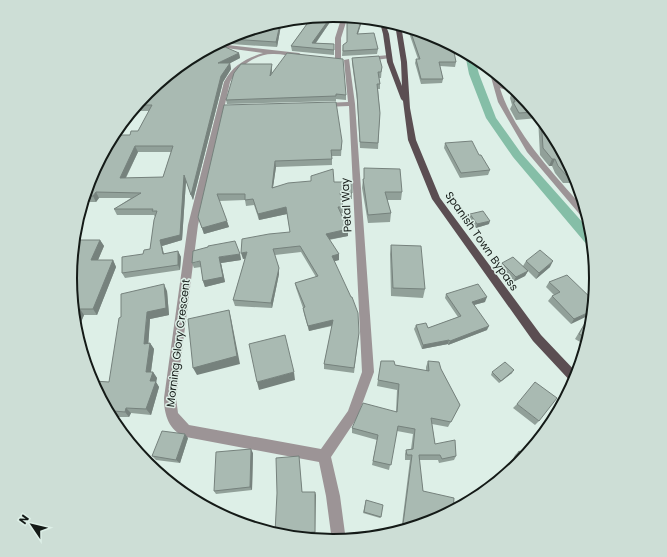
<svg xmlns="http://www.w3.org/2000/svg" width="667" height="557" font-family="Poppins,sans-serif">
  <rect width="100%" height="100%" fill="#ddefe7"/>
  <g fill="none" stroke-linecap="round" stroke-linejoin="round">
    <path fill="#85bea7" fill-rule="evenodd" d="M 466,52 L 474,56 L 479,74 L 496,118 L 521,153 L 592,233 L 594,247 L 588,246 L 513,157 L 486,118 L 469,74 L 465,54 Z"/>
    <path fill="#9c9496" fill-rule="evenodd" d="M 342,16 L 348,16 L 341,38 L 341,59 L 338,61 L 335,59 L 335,38 Z
      M 228,45 L 299,53 L 302,55 L 299,57 C 291,56 282,54 274,54 C 257,53 238,67 230,82 L 198,225 L 176,398 L 178,413 L 189,425 L 321,449 L 348,411 L 362,372 L 349,106 L 324,107 L 321,105 L 324,103 L 348,102 L 344,60 L 349,59 L 355,104 L 374,372 L 357,418 L 331,457 L 340,496 L 346,541 L 332,541 L 326,496 L 319,462 L 186,437 C 169,431 164,415 164,398 L 188,225 L 224,82 C 233,65 245,59 263,53 L 226,48 L 225,47 Z
      M 389,55 L 391,56 L 391,58 L 367,61 L 364,59 L 367,57 Z
      M 491,68 L 496,73 L 499,82 L 516,89 L 522,95 L 500,88 C 514,134 556,176 587,212 L 591,224 L 587,223 L 527,152 L 498,102 L 489,70 Z"/>
    <path fill="#5b4e52" fill-rule="evenodd" d="M 379,19 L 384,20 L 389,34 L 393,62 L 402,86 L 401,62 L 395,24 L 401,25 L 407,62 L 410,108 L 416,140 L 440,198 L 541,335 L 578,374 L 574,385 L 533,341 L 432,199 L 408,140 L 403,101 L 401,99 L 387,62 L 383,34 Z"/>
  </g>
  <path fill="#91a099" fill-rule="evenodd" d="M 334,15 L 341,16 L 338,23 L 330,22 L 316,43 L 334,44 L 334,55 L 292,51 L 291,46 L 309,21 L 287,20 Z
    M 363,18 L 358,34 L 378,49 L 377,54 L 342,56 L 343,45 L 347,42 Z
    M 282,20 L 277,47 L 231,44 L 230,39 Z
    M 407,27 L 426,33 L 427,38 L 456,62 L 455,67 L 440,66 L 443,79 L 442,83 L 421,84 L 415,63 L 416,59 L 418,59 Z
    M 239,53 L 240,58 L 230,63 L 231,69 L 223,82 L 193,200 L 186,181 L 182,240 L 162,246 L 164,254 L 178,251 L 181,257 L 180,270 L 125,278 L 122,273 L 150,249 L 155,217 L 154,215 L 117,215 L 114,209 L 131,198 L 99,198 L 96,202 L 83,202 L 85,196 L 111,149 L 130,135 L 138,131 L 149,111 L 140,111 L 138,105 ZM 138,152 L 171,152 L 163,177 L 126,178 Z
    M 352,58 L 382,67 L 381,78 L 379,78 L 380,84 L 380,89 L 378,89 L 380,113 L 378,149 L 360,148 L 357,100 L 352,63 Z
    M 272,69 L 272,73 L 346,95 L 346,100 L 336,99 L 336,101 L 227,104 L 226,100 Z
    M 512,91 L 519,92 L 553,132 L 563,154 L 577,178 L 585,204 L 582,204 L 578,200 L 571,183 L 563,183 L 555,173 L 552,166 L 549,166 L 540,155 L 538,118 L 516,120 L 510,109 L 512,105 L 510,98 Z
    M 224,105 L 342,141 L 341,156 L 332,156 L 332,165 L 276,167 L 273,187 L 334,182 L 352,193 L 352,199 L 342,199 L 343,207 L 343,213 L 341,213 L 348,229 L 348,236 L 329,240 L 339,254 L 339,260 L 334,261 L 359,333 L 354,373 L 324,369 L 324,364 L 332,326 L 309,331 L 304,314 L 303,308 L 296,288 L 295,283 L 316,277 L 301,252 L 275,255 L 279,268 L 279,274 L 272,308 L 235,306 L 233,300 L 245,259 L 243,259 L 290,232 L 287,214 L 259,220 L 254,205 L 246,206 L 245,200 L 219,201 L 229,227 L 204,234 L 198,217 Z
    M 445,143 L 479,155 L 490,170 L 488,175 L 460,178 L 444,148 Z
    M 364,168 L 402,192 L 401,200 L 387,200 L 391,213 L 390,222 L 368,223 L 362,188 L 363,179 L 364,179 Z
    M 470,214 L 489,224 L 476,228 L 469,217 Z
    M 100,240 L 104,246 L 98,260 L 113,260 L 116,267 L 97,315 L 84,315 L 76,334 L 70,278 Z
    M 391,245 L 425,289 L 423,298 L 391,296 L 390,254 Z
    M 240,254 L 241,260 L 221,263 L 225,282 L 205,287 L 203,281 L 201,267 L 194,268 L 192,263 Z
    M 526,261 L 550,267 L 536,279 L 528,271 L 525,276 L 513,282 L 499,269 L 502,263 L 523,266 Z
    M 549,282 L 595,302 L 571,324 L 548,301 L 552,296 L 554,295 L 546,287 Z
    M 167,291 L 169,315 L 150,319 L 148,343 L 150,343 L 154,349 L 151,372 L 153,372 L 157,378 L 156,382 L 159,387 L 151,415 L 131,413 L 129,417 L 119,417 L 117,424 L 114,424 L 93,384 L 109,382 Z
    M 446,294 L 485,302 L 474,305 L 487,330 L 448,345 L 448,344 L 422,349 L 414,329 L 416,325 L 428,328 L 458,317 L 445,298 Z
    M 585,323 L 592,330 L 587,346 L 575,339 L 581,329 Z
    M 381,361 L 395,365 L 426,371 L 426,367 L 428,361 L 441,369 L 460,405 L 448,427 L 432,424 L 435,444 L 456,456 L 454,460 L 439,463 L 438,460 L 419,460 L 423,491 L 434,522 L 401,532 L 410,460 L 405,460 L 405,454 L 406,450 L 411,449 L 413,434 L 397,431 L 389,470 L 372,465 L 377,440 L 352,433 L 352,428 L 396,412 L 397,390 L 377,386 Z
    M 492,372 L 512,373 L 499,383 L 491,375 Z
    M 517,404 L 539,421 L 535,425 L 513,408 Z
    M 188,438 L 180,463 L 156,460 L 152,456 Z
    M 519,451 L 520,465 L 503,478 L 515,455 Z
    M 253,453 L 252,490 L 216,494 L 214,491 Z
    M 299,460 L 302,492 L 315,492 L 315,535 L 278,536 L 276,535 L 275,533 Z
    M 366,500 L 381,517 L 380,518 L 363,513 Z"/>
  <path fill="#76827d" d="M 339,16 L 341,16 L 338,23 L 338,18 Z
    M 330,18 L 330,22 L 312,48 L 312,43 Z
    M 362,18 L 363,18 L 356,39 L 357,34 Z
    M 281,20 L 282,20 L 277,47 L 276,42 Z
    M 239,53 L 240,58 L 219,69 L 218,63 Z
    M 230,63 L 231,69 L 223,82 L 193,200 L 191,195 L 221,76 Z
    M 272,64 L 272,69 L 270,81 L 270,76 Z
    M 135,146 L 138,152 L 123,183 L 120,178 Z
    M 552,159 L 555,159 L 552,166 L 549,166 Z
    M 275,161 L 276,167 L 272,194 L 272,188 Z
    M 184,175 L 186,181 L 182,240 L 162,246 L 165,260 L 163,254 L 160,240 Z
    M 96,192 L 99,198 L 96,202 L 93,196 Z
    M 286,207 L 287,214 L 259,220 L 258,214 Z
    M 227,221 L 229,227 L 204,234 L 202,228 Z
    M 490,221 L 489,224 L 476,228 L 477,224 Z
    M 348,229 L 348,236 L 326,240 L 326,234 Z
    M 100,240 L 104,246 L 95,267 L 91,260 Z
    M 178,251 L 181,257 L 180,270 L 178,265 Z
    M 247,252 L 249,258 L 243,259 L 241,253 Z
    M 240,254 L 241,260 L 221,263 L 225,282 L 205,287 L 203,281 L 219,257 Z
    M 339,254 L 339,260 L 332,262 L 332,256 Z
    M 113,260 L 116,267 L 97,315 L 93,309 Z
    M 553,261 L 550,267 L 536,279 L 539,273 Z
    M 279,268 L 279,274 L 272,308 L 271,303 Z
    M 528,271 L 525,276 L 513,282 L 516,277 Z
    M 164,284 L 167,291 L 169,315 L 150,319 L 148,350 L 144,344 L 147,312 Z
    M 487,297 L 485,302 L 470,306 L 472,302 Z
    M 80,309 L 84,315 L 76,334 L 75,330 L 74,322 Z
    M 229,310 L 231,318 L 240,364 L 197,375 L 193,368 Z
    M 594,310 L 594,313 L 571,324 L 574,319 Z
    M 333,320 L 333,325 L 309,331 L 308,326 Z
    M 489,326 L 487,330 L 448,345 L 450,341 Z
    M 449,340 L 448,344 L 422,349 L 423,345 Z
    M 150,343 L 154,349 L 150,378 L 146,372 Z
    M 514,370 L 512,373 L 499,383 L 501,381 Z
    M 153,372 L 157,378 L 156,382 L 159,387 L 151,415 L 146,409 L 150,381 Z
    M 294,372 L 295,380 L 259,390 L 257,382 Z
    M 126,408 L 131,413 L 129,417 L 125,412 Z
    M 114,411 L 119,417 L 117,424 L 112,419 Z
    M 185,434 L 188,438 L 180,463 L 176,460 Z
    M 251,449 L 253,453 L 252,490 L 250,487 Z
    M 315,492 L 316,495 L 315,535 Z"/>
  <path fill="#a9bab2" stroke="#76827d" fill-rule="evenodd" d="M 334,15 L 339,16 L 338,18 L 330,18 L 312,43 L 334,44 L 334,50 L 291,46 L 312,17 Z
    M 348,16 L 362,18 L 357,34 L 374,33 L 378,49 L 343,51 L 343,45 L 347,42 L 347,19 Z
    M 281,20 L 276,42 L 230,39 L 231,36 L 233,35 Z
    M 409,27 L 426,33 L 427,38 L 439,38 L 450,43 L 451,47 L 453,47 L 456,62 L 439,62 L 443,79 L 421,79 L 416,59 L 420,59 Z
    M 211,47 L 225,47 L 239,53 L 218,63 L 230,63 L 221,76 L 191,195 L 184,175 L 180,235 L 160,240 L 163,254 L 178,251 L 178,265 L 122,273 L 122,257 L 143,254 L 144,250 L 150,249 L 154,220 L 157,211 L 152,211 L 153,209 L 114,209 L 141,193 L 96,192 L 93,196 L 85,196 L 90,177 L 107,148 L 111,149 L 118,135 L 130,135 L 131,131 L 138,131 L 152,105 L 138,105 L 140,101 L 147,92 L 187,59 ZM 135,146 L 173,146 L 163,177 L 120,178 Z
    M 287,53 L 343,59 L 346,95 L 336,94 L 336,96 L 226,100 L 234,73 L 241,64 L 272,64 L 270,76 Z
    M 379,56 L 382,67 L 381,72 L 378,72 L 380,84 L 377,84 L 380,113 L 378,143 L 360,142 L 357,94 L 352,58 Z
    M 512,91 L 519,92 L 520,92 L 536,112 L 519,113 L 513,102 L 515,102 Z
    M 336,102 L 342,141 L 341,150 L 331,150 L 332,159 L 275,161 L 272,188 L 288,183 L 311,181 L 311,176 L 333,169 L 334,182 L 352,182 L 352,193 L 340,193 L 343,207 L 338,207 L 348,229 L 326,234 L 339,254 L 332,256 L 351,297 L 352,297 L 358,313 L 359,333 L 354,368 L 324,364 L 333,320 L 308,326 L 303,308 L 305,307 L 295,283 L 318,276 L 300,246 L 273,249 L 279,268 L 271,303 L 233,300 L 247,252 L 241,253 L 242,239 L 269,234 L 290,232 L 286,207 L 258,214 L 253,199 L 245,200 L 245,194 L 217,194 L 227,221 L 202,228 L 198,217 L 224,105 Z
    M 541,118 L 553,132 L 562,150 L 563,154 L 566,157 L 577,178 L 580,188 L 575,176 L 567,176 L 558,166 L 555,159 L 552,159 L 543,148 Z
    M 472,141 L 479,155 L 481,155 L 490,170 L 461,173 L 445,143 Z
    M 364,168 L 400,169 L 402,192 L 385,192 L 391,213 L 368,215 L 363,179 L 364,179 Z
    M 483,211 L 490,221 L 477,224 L 470,214 Z
    M 74,240 L 100,240 L 91,260 L 113,260 L 93,309 L 80,309 L 74,322 L 70,278 Z
    M 235,241 L 240,254 L 219,257 L 223,277 L 203,281 L 200,261 L 192,263 L 193,251 L 208,247 L 208,246 Z
    M 391,245 L 421,246 L 425,289 L 393,288 Z
    M 540,250 L 553,261 L 539,273 L 526,261 Z
    M 513,257 L 528,271 L 516,277 L 502,263 Z
    M 567,275 L 595,302 L 594,310 L 574,319 L 552,296 L 560,292 L 549,282 Z
    M 164,284 L 166,308 L 147,312 L 144,344 L 150,343 L 146,372 L 153,372 L 150,381 L 156,381 L 146,409 L 126,408 L 125,412 L 114,411 L 111,419 L 93,384 L 94,381 L 109,382 L 119,318 L 121,317 L 121,294 Z
    M 478,284 L 487,297 L 472,302 L 489,326 L 450,341 L 449,340 L 423,345 L 416,325 L 426,323 L 428,328 L 461,316 L 446,294 Z
    M 229,310 L 237,356 L 193,368 L 188,319 Z
    M 585,323 L 592,327 L 589,339 L 579,334 Z
    M 285,335 L 294,372 L 257,382 L 249,344 Z
    M 381,361 L 394,361 L 395,365 L 429,371 L 428,361 L 439,362 L 441,369 L 460,405 L 451,422 L 431,418 L 435,444 L 455,440 L 456,456 L 442,459 L 440,455 L 419,455 L 423,491 L 454,498 L 453,512 L 434,522 L 402,532 L 412,455 L 407,455 L 406,450 L 413,449 L 415,429 L 398,426 L 391,465 L 373,461 L 378,435 L 352,428 L 363,403 L 397,412 L 399,384 L 378,380 Z
    M 505,362 L 514,370 L 501,381 L 492,372 Z
    M 535,382 L 557,398 L 539,421 L 517,404 Z
    M 162,431 L 185,434 L 176,460 L 152,456 Z
    M 251,449 L 250,487 L 214,491 L 216,452 Z
    M 519,451 L 527,456 L 520,465 L 507,475 Z
    M 299,456 L 302,492 L 315,492 L 315,532 L 275,533 L 277,493 L 276,458 Z
    M 366,500 L 383,505 L 381,517 L 364,512 Z"/>
  <g text-anchor="middle" dominant-baseline="central" stroke-width="3" stroke-linejoin="round" paint-order="stroke">
    <g font-size="11" fill="#141a17" stroke="#ddefe7">
      <text transform="translate(346 205) rotate(-93)">Petal Way</text>
      <text transform="translate(482 241) rotate(55)">Spanish Town Bypass</text>
      <text transform="translate(178 343) rotate(-83)">Morning Glory Crescent</text>
    </g>
  </g>
  <path d="M0 0H667V557H0ZM77 278a256 256 0 1 1 512 0a256 256 0 1 1-512 0Z" fill="#cdded6" fill-rule="evenodd"/>
  <path fill="none" stroke="#141a17" stroke-width="2" d="M77 278a256 256 0 1 1 512 0a256 256 0 1 1-512 0Z"/>
  <g transform="translate(32 525) rotate(305)" stroke="#ddefe7" stroke-width="3" paint-order="stroke">
  <path d="M0-3L7 15L0 10L-7 15Z" fill="#141a17"/>
  <text y="-6" font-size="11" font-weight="bold" text-anchor="middle" fill="#141a17">N</text>
  </g>
</svg>
